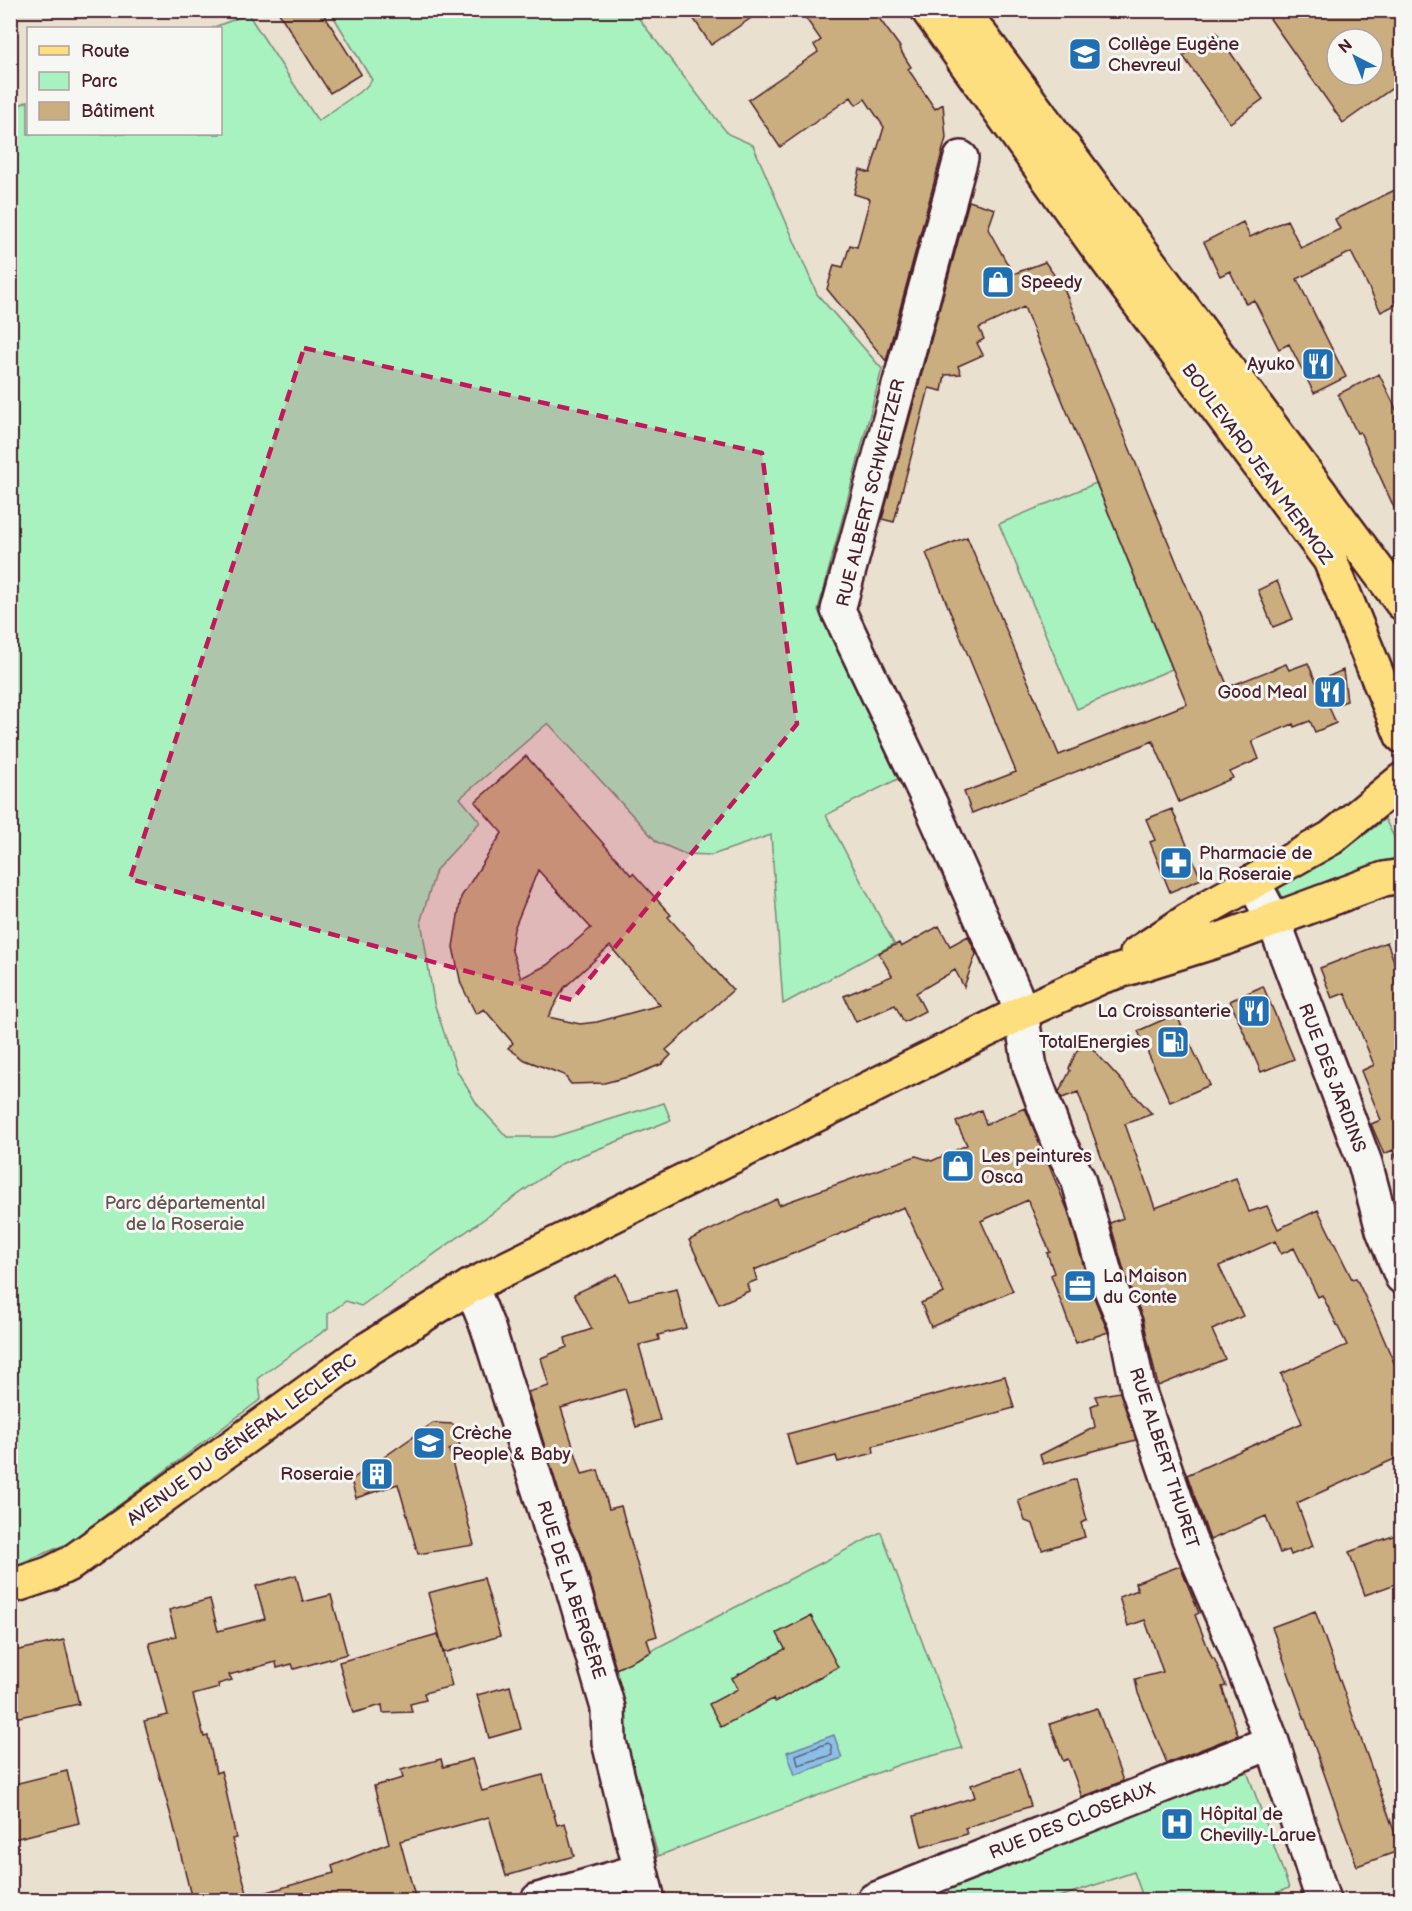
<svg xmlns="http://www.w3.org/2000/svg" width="1412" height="1911" font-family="'Balsamiq Sans',sans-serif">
  <rect width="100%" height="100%" fill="#e9e0d0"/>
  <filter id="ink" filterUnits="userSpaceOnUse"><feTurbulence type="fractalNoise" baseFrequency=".0167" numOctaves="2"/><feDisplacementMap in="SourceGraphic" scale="12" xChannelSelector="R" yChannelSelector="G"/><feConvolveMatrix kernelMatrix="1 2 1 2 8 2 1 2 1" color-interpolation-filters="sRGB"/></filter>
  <g filter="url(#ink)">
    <path fill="#a8f2c0" stroke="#798876" stroke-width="1.5" d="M 330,11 L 633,11 L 728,134 L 753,145 L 817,294 L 882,369 L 818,610 L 898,779 L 826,815 L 894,944 L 783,1004 L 771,835 L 712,855 L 685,854 L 657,842 L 548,723 L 460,798 L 480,822 L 436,870 L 421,920 L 434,1003 L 457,1071 L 477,1104 L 507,1137 L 553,1137 L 664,1103 L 671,1120 L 563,1163 L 361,1306 L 346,1301 L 328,1314 L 328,1328 L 258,1378 L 261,1399 L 67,1544 L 11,1567 L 11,109 L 28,101 L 28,134 L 220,134 L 220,28 L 212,28 L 248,14 L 318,121 L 365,88 L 372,80 Z
      M 1096,483 L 1172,669 L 1077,709 L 999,524 Z
      M 1385,819 L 1401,851 L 1401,865 L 1283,898 L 1277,886 L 1342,852 Z
      M 881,1532 L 962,1748 L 901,1764 L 658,1856 L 608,1673 Z
      M 1244,1763 L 1289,1888 L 1256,1900 L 1144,1900 L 1134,1872 L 1050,1900 L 902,1900 Z"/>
    <path fill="#8abfe7" stroke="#707f9c" stroke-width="1.5" d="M 834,1735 L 842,1758 L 795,1775 L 787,1752 Z"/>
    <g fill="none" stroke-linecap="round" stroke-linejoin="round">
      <path stroke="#645f76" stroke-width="1.5" d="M 828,1743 L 831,1745 L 832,1755 L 798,1765 L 796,1755 Z"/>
    </g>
    <path fill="#caae7f" stroke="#4a1f2b" stroke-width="1.5" fill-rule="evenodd" d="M 277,10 L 321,10 L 361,74 L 330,93 Z
      M 688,10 L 763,10 L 711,45 Z
      M 800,10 L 873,10 L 900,47 L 899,48 L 911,67 L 908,69 L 935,109 L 943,104 L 946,138 L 886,361 L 827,289 L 834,265 L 843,267 L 850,245 L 857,247 L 870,199 L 854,194 L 860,170 L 870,173 L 884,127 L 865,99 L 856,105 L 851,97 L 780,147 L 748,100 L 818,52 L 814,45 L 821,40 Z
      M 1264,10 L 1401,10 L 1401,82 L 1343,123 ZM 1337,39 L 1373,39 L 1373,75 L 1337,75 Z
      M 1216,32 L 1263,99 L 1230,123 L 1183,56 Z
      M 1401,187 L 1401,302 L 1381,312 L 1351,252 L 1297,279 L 1346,377 L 1314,393 L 1289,344 L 1279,349 L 1254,300 L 1246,304 L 1230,271 L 1220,276 L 1204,242 L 1243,222 L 1250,237 L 1287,220 L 1301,248 L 1340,229 L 1335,219 Z
      M 969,201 L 995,209 L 988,229 L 1013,274 L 1045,262 L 1064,289 L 1228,687 L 1286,664 L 1289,670 L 1308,663 L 1316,682 L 1343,670 L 1347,701 L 1329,707 L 1336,723 L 1315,732 L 1310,721 L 1294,727 L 1293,724 L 1252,741 L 1259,759 L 1230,772 L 1233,778 L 1179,802 L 1153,741 L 972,813 L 964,792 L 1016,772 L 926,553 L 967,537 L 1059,755 L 1187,704 L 1024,307 L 979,328 L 984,339 L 977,343 L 983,355 L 958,366 L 961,374 L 945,375 L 942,391 L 929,388 L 894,522 L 882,519 Z
      M 1379,374 L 1401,419 L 1401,523 L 1360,432 L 1357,433 L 1338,394 Z
      M 1277,581 L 1293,619 L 1273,627 L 1258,590 Z
      M 526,756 L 631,875 L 633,873 L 671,915 L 668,917 L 733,990 L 666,1050 L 671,1055 L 662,1064 L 632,1076 L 604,1083 L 571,1084 L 564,1075 L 525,1060 L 508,1048 L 513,1043 L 484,1009 L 476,1014 L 461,984 L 453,947 L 461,897 L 502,833 L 475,802 ZM 538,870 L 591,928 L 547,965 L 521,978 L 511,948 L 514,929 ZM 610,946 L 660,1005 L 597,1022 L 580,1024 L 548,1017 L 564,988 Z
      M 1172,809 L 1201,879 L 1170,892 L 1150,842 L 1155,840 L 1146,819 Z
      M 939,926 L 950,946 L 968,936 L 976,954 L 964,987 L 955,970 L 916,993 L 925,1011 L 904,1022 L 895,1005 L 856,1022 L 844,996 L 892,976 L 879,953 L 899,943 L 901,947 Z
      M 1387,942 L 1401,980 L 1401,1169 L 1393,1150 L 1384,1154 L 1371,1124 L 1381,1120 L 1361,1071 L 1374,1065 L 1345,993 L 1332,998 L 1320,968 Z
      M 1263,986 L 1294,1059 L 1261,1072 L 1230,1001 Z
      M 1176,1014 L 1210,1085 L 1170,1102 L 1138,1031 Z
      M 1089,1045 L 1152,1114 L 1125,1124 L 1155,1208 L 1236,1178 L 1249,1212 L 1267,1206 L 1278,1229 L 1318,1210 L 1352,1279 L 1356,1278 L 1374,1316 L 1401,1379 L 1401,1456 L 1297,1503 L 1313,1546 L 1291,1555 L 1289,1550 L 1280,1553 L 1266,1516 L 1210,1540 L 1187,1475 L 1302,1423 L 1281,1374 L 1347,1345 L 1322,1295 L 1318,1297 L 1294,1248 L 1281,1254 L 1275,1241 L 1219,1266 L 1243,1316 L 1212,1330 L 1225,1359 L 1158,1386 L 1143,1319 L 1125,1274 L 1110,1223 L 1123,1218 L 1078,1092 L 1062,1098 L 1059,1092 L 1070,1071 L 1069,1068 L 1077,1050 Z
      M 1025,1108 L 1068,1211 L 1089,1285 L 1108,1332 L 1076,1343 L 1051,1275 L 1054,1273 L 1047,1253 L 1050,1252 L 1028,1200 L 981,1221 L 1013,1291 L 931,1327 L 921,1303 L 944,1293 L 904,1207 L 754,1270 L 757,1280 L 747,1284 L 749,1291 L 719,1304 L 689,1240 L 777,1199 L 779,1205 L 916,1156 L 932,1161 L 967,1145 L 956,1122 L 981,1110 L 986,1124 Z
      M 617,1274 L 629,1300 L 677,1289 L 686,1328 L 658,1335 L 659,1340 L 639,1345 L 660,1420 L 636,1427 L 625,1389 L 561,1408 L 582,1474 L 598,1470 L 609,1509 L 621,1506 L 657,1636 L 647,1639 L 651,1652 L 616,1669 L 582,1553 L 570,1528 L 528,1392 L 549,1386 L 541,1358 L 567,1347 L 565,1338 L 592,1329 L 574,1294 Z
      M 1005,1376 L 1014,1408 L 873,1446 L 874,1453 L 838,1462 L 836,1456 L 796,1466 L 787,1434 Z
      M 1120,1392 L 1136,1440 L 1043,1464 L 1040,1455 L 1095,1427 L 1091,1406 L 1098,1403 L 1095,1396 Z
      M 433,1423 L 453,1424 L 460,1446 L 449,1450 L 474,1545 L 418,1554 L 398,1484 L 356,1498 L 351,1480 Z
      M 1076,1479 L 1087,1520 L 1081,1523 L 1085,1537 L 1042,1550 L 1033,1524 L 1025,1521 L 1018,1500 Z
      M 1401,1533 L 1401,1582 L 1365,1595 L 1349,1552 Z
      M 1180,1566 L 1199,1613 L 1195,1615 L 1212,1658 L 1214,1658 L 1226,1686 L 1222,1687 L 1238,1735 L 1167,1763 L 1138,1693 L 1135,1679 L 1163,1672 L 1145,1620 L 1128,1626 L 1119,1597 L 1138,1590 L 1135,1583 Z
      M 296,1575 L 303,1602 L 331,1595 L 347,1654 L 294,1669 L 292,1664 L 277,1668 L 276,1662 L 229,1675 L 232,1680 L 218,1684 L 219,1688 L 193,1695 L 204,1737 L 208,1736 L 216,1773 L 221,1771 L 225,1786 L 236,1838 L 232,1839 L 249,1900 L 192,1900 L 173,1823 L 144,1721 L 168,1715 L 149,1643 L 176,1636 L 169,1610 L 210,1599 L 218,1631 L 265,1619 L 256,1586 Z
      M 484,1578 L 500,1636 L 444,1653 L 428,1593 Z
      M 1315,1611 L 1401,1850 L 1357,1866 L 1272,1627 Z
      M 811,1616 L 838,1667 L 775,1702 L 773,1699 L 721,1727 L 709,1704 L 738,1689 L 732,1678 L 785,1649 L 777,1633 Z
      M 438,1634 L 452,1686 L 424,1693 L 426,1700 L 410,1704 L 412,1712 L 383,1713 L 382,1705 L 353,1713 L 339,1662 Z
      M 64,1640 L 79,1704 L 10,1719 L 10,1652 Z
      M 510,1686 L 521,1729 L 489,1738 L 477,1695 Z
      M 1097,1708 L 1123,1781 L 1082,1797 L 1068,1759 L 1063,1761 L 1050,1724 Z
      M 441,1759 L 443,1767 L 472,1759 L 482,1791 L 543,1775 L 557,1825 L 565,1823 L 574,1856 L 506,1876 L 489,1817 L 400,1841 L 416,1900 L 261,1900 L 260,1894 L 334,1873 L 332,1866 L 389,1843 L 374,1786 L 403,1778 L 401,1770 Z
      M 1019,1769 L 1031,1806 L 965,1828 L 967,1834 L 922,1847 L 914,1816 L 975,1797 L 971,1785 Z
      M 67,1771 L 79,1823 L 10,1840 L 10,1785 Z"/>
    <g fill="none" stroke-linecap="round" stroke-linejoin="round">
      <g stroke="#4a1f2b" stroke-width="38">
        <path id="minor" d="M 961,158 L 838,610 L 930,803 L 1014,992 L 1021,1013 L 1030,1067 L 1057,1139 L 1078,1179 L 1107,1280 L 1125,1323 L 1138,1389 L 1189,1539 L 1234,1643 L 1272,1742 L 1323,1900
          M 1253,882 L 1273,919 L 1365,1163 L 1383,1230 L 1402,1277
          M 471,1286 L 488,1328 L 553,1535 L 564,1558 L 608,1708 L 609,1742 L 648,1900
          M 538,1900 L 639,1871
          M 874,1900 L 1272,1742"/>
      </g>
      <g stroke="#4a1f2b" stroke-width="38">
        <path id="major" d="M 928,10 L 1095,244 L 1330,560 L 1402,736
          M 962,10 L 1402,603
          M 1137,954 L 1210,906 L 1331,838 L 1402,780
          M 10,1587 L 49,1574 L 71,1563 L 366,1350 L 471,1286 L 1021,1013 L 1103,976 L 1225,938 L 1384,879 L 1402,876"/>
      </g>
      <use href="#minor" stroke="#f6f6f2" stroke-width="33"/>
      <use href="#major" stroke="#fddf80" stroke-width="33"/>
    </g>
  </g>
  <path fill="#c2185b" fill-opacity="0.2" stroke="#c2185b" stroke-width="4.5" stroke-dasharray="12 8" stroke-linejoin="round" d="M 304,348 L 762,453 L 797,724 L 572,1000 L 130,879 Z"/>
  <defs>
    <g id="school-square" transform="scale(1.725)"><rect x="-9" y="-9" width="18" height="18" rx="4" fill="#1f6fb2" stroke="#f6f6f2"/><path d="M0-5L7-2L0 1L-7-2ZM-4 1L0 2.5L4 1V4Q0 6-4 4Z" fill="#fff"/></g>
    <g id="shop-square" transform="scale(1.725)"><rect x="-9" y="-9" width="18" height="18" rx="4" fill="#1f6fb2" stroke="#f6f6f2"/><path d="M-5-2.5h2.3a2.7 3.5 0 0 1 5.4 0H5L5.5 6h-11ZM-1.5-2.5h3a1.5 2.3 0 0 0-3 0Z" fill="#fff"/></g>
    <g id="restaurant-square" transform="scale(1.725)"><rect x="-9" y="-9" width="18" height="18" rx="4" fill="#1f6fb2" stroke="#f6f6f2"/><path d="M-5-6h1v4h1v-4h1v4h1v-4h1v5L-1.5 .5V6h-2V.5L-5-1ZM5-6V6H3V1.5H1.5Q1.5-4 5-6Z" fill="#fff"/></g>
    <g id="pharmacy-square" transform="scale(1.725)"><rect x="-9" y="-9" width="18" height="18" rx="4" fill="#1f6fb2" stroke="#f6f6f2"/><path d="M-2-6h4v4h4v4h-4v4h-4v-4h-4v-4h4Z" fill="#fff"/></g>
    <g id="fuel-square" transform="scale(1.725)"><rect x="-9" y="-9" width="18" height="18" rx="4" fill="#1f6fb2" stroke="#f6f6f2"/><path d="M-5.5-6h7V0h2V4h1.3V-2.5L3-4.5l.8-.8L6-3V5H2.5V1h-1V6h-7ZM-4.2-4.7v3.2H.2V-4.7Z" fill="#fff"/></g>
    <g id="office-square" transform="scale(1.725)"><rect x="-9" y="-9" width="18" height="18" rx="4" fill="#1f6fb2" stroke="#f6f6f2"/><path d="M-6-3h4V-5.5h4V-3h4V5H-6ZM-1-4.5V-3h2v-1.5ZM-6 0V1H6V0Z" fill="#fff"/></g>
    <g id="building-square" transform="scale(1.725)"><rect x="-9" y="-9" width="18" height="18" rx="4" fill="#1f6fb2" stroke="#f6f6f2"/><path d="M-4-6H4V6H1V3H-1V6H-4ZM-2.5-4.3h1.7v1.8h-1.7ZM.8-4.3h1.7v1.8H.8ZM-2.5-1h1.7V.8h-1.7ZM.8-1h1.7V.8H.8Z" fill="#fff"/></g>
    <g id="hospital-square" transform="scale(1.725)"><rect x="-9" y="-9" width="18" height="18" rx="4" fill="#1f6fb2" stroke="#f6f6f2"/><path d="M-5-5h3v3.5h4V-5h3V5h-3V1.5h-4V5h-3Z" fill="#fff"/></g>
  </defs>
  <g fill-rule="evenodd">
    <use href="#school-square" x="1085" y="54"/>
    <use href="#shop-square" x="998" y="282"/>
    <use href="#restaurant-square" x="1318" y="364"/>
    <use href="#restaurant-square" x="1330" y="692"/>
    <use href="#pharmacy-square" x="1176" y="863"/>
    <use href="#restaurant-square" x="1254" y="1011"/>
    <use href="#fuel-square" x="1173" y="1042"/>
    <use href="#shop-square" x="958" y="1166"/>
    <use href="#office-square" x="1080" y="1286"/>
    <use href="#school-square" x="429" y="1443"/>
    <use href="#building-square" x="377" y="1474"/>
    <use href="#hospital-square" x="1177" y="1824"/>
  </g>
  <g text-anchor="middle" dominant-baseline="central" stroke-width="6" stroke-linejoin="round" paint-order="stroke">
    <g font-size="18" fill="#4a1f2b" stroke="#f6f6f2" text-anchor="start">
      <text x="1108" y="44">Collège Eugène<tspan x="1108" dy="21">Chevreul</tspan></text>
      <text x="1021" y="282">Speedy</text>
      <text x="1295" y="364" text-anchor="end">Ayuko</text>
      <text x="1307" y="692" text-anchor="end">Good Meal</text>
      <text x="1199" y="853">Pharmacie de<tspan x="1199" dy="21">la Roseraie</tspan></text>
      <text x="1231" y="1011" text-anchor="end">La Croissanterie</text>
      <text x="1150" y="1042" text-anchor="end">TotalEnergies</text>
      <text x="981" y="1156">Les peintures<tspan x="981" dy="21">Osca</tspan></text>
      <text x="1103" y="1276">La Maison<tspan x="1103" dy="21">du Conte</tspan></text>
      <text x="452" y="1433">Crèche<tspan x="452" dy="21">People &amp; Baby</tspan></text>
      <text x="354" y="1474" text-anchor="end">Roseraie</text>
      <text x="1200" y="1814">Hôpital de<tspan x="1200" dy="21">Chevilly-Larue</tspan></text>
    </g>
    <g font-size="18" fill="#4a1f2b" stroke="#f6f6f2">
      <text transform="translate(1257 464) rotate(54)">BOULEVARD JEAN MERMOZ</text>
      <text transform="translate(871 493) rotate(-76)">RUE ALBERT SCHWEITZER</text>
      <text transform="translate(1332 1078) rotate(69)">RUE DES JARDINS</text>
      <text transform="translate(242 1440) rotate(-36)">AVENUE DU GÉNÉRAL LECLERC</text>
      <text transform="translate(1164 1458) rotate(72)">RUE ALBERT THURET</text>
      <text transform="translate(571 1590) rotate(72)">RUE DE LA BERGÈRE</text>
      <text transform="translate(1072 1821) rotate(-22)">RUE DES CLOSEAUX</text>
    </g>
    <g font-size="18" fill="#625450" stroke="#f6f6f2">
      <text x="185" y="1203">Parc départemental<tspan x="185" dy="21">de la Roseraie</tspan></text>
    </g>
  </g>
  <rect width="1412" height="1911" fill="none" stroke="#f6f6f2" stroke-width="36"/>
  <rect x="18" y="18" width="1376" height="1875" fill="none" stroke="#4a1f2b" stroke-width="2" filter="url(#ink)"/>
  <rect x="27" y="27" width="195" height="108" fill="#f6f6f2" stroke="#b1a0a2" stroke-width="1.5"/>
  <rect x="39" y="46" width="30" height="9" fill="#fddf80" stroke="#b1a0a2" stroke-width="1.5"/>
  <text x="81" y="57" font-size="18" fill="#4a1f2b">Route</text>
  <rect x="39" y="72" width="30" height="18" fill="#a8f2c0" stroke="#b1a0a2" stroke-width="1.5"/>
  <text x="81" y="87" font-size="18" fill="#4a1f2b">Parc</text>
  <rect x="39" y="102" width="30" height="18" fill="#caae7f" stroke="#b1a0a2" stroke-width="1.5"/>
  <text x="81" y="117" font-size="18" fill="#4a1f2b">Bâtiment</text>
  <g transform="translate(1355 57) rotate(318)"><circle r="28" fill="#f6f6f2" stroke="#b1a0a2" stroke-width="1.5"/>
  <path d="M0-4.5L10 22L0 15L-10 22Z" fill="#1f6fb2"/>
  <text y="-9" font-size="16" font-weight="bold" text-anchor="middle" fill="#4a1f2b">N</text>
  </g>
</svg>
